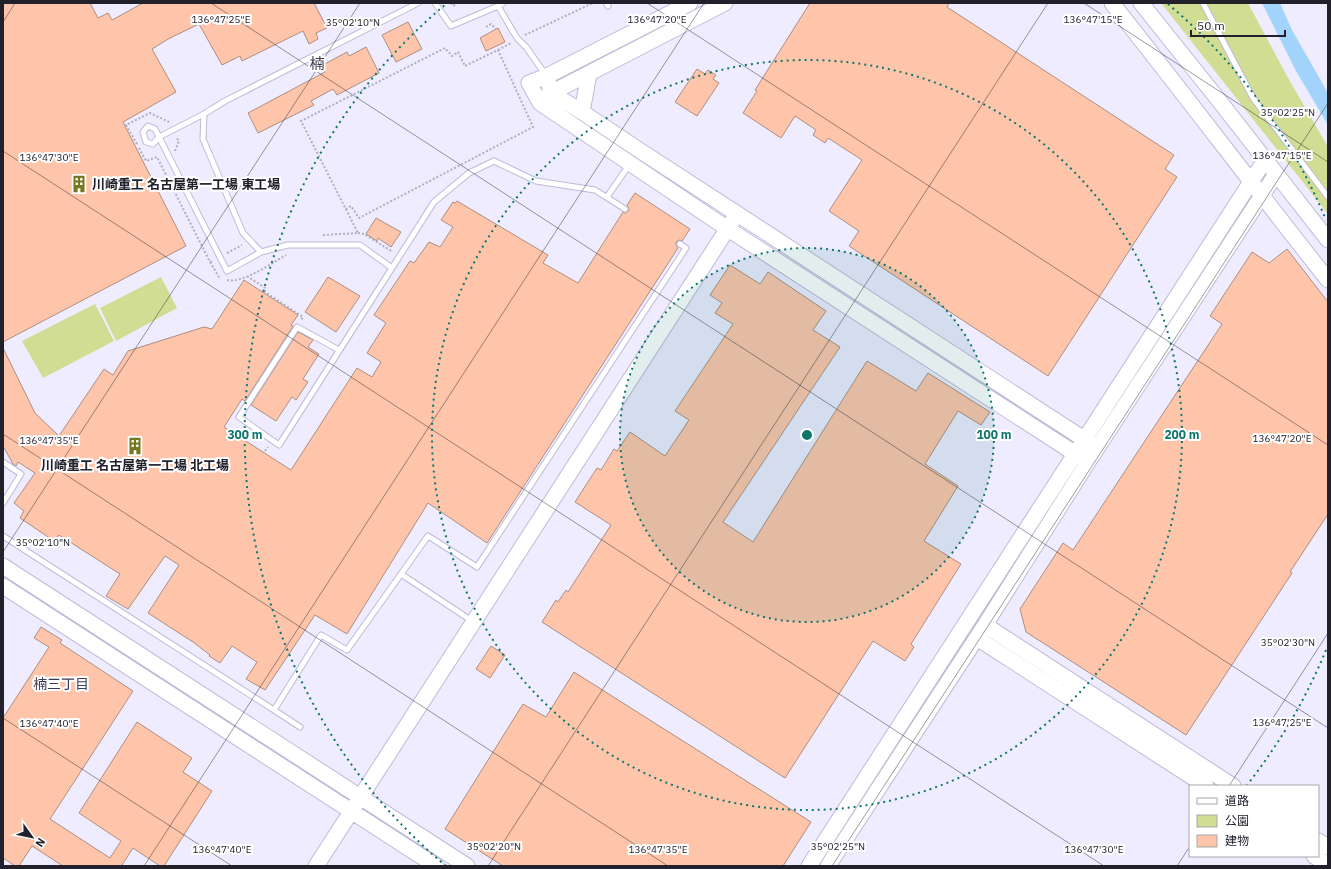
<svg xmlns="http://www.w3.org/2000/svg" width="1331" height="869" font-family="'IBM Plex Sans','Noto Sans JP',sans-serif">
  <rect width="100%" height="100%" fill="#efecff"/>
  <path fill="#d1dd93" d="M 1161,3 L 1248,3 L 1287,76 L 1328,147 L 1328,214 Z
    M 161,277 L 177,308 L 116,341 L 100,308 Z
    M 95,304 L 114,341 L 43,378 L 22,341 Z"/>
  <path fill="#a2d4fb" d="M 1262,3 L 1280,3 L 1292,30 L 1328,93 L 1328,125 L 1296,71 Z"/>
  <path fill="#ffc5aa" stroke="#ad8e80" d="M 3,3 L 90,3 L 98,18 L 108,13 L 112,20 L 143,3 L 314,3 L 327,28 L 316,33 L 318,39 L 309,44 L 303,31 L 242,61 L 240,56 L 222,65 L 199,24 L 170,38 L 152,49 L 176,92 L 123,122 L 186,246 L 3,342 Z
    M 810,3 L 949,3 L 947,7 L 1174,155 L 1165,169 L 1177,177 L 1048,376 L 849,246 L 859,231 L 829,211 L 862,160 L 828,138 L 825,143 L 813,135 L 816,130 L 795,116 L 781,138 L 743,113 L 757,91 L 755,90 Z
    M 408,22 L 422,49 L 396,62 L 382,35 Z
    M 498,28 L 505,42 L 486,51 L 480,38 Z
    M 366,47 L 379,73 L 337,95 L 333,89 L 311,101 L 314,105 L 258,133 L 248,113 L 325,72 L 321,66 L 347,52 L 349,56 Z
    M 697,69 L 705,74 L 708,70 L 716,75 L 713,79 L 719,83 L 697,116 L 675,102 Z
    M 635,193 L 690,229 L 682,241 L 679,240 L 676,242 L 676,245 L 678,248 L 487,543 L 428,503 L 347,634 L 315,615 L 265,690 L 246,679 L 257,662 L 232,646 L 220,663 L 209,656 L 210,655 L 193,642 L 148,613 L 179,565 L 165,556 L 128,609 L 106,596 L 120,574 L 59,535 L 54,541 L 20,518 L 24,511 L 14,503 L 35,473 L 18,462 L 16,466 L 13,464 L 3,446 L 3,348 L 35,413 L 59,436 L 104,369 L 113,375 L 128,351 L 204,327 L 212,329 L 244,280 L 298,315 L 291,325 L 293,326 L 245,401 L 242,399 L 224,427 L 291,470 L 357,368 L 372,377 L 381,362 L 367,353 L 386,323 L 374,315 L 410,261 L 414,263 L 429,242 L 440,247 L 453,227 L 441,220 L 453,202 L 455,203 L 457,201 L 548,255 L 543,263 L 578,283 L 623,212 L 625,213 L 628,211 L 629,209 L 627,205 Z
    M 376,218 L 401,232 L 391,247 L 378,238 L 377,241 L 366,234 Z
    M 1287,249 L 1328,302 L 1328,514 L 1290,572 L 1292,573 L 1186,735 L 1026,632 L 1020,609 L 1063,543 L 1073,550 L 1222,324 L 1210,316 L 1252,252 L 1269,263 Z
    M 730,265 L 760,284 L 768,272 L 826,311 L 813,330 L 840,347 L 723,522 L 753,542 L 867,361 L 916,391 L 928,373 L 990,412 L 981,425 L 958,411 L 925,464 L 958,486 L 924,541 L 961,564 L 911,644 L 914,647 L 905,661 L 873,641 L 785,778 L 542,622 L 556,600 L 558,602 L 566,590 L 568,592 L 611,525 L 575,502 L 597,468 L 601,470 L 614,449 L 617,451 L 630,432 L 665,456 L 689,420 L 675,411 L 733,324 L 715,313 L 722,303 L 710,295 Z
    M 328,277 L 360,296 L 336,332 L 305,312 Z
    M 298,332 L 313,340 L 308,347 L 319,354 L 303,379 L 308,382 L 296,400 L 292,397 L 276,421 L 251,405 Z
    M 41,627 L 62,640 L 60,643 L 133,691 L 50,819 L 110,858 L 121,841 L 79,813 L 137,722 L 192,758 L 183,772 L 212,791 L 164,866 L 160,866 L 133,848 L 122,865 L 123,866 L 63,866 L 32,846 L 19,866 L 15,866 L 3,858 L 3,718 L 49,647 L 34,638 Z
    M 491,646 L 505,655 L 490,678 L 476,669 Z
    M 574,672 L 811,822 L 783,866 L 503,866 L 445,829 L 523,704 L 546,717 Z"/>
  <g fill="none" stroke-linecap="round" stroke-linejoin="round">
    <g stroke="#bfbad8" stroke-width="7">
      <path id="lane" d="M 418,3 L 225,101 L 204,114 L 203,139 L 243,233 L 261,252 L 288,245 L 360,245 L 392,268 L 434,202 L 469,173 L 494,161 L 536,181 L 595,190 L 625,209
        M 435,3 L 451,26 L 498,6
        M 503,3 L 498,6 L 517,38 L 526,47 L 545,74
        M 606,3 L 608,6
        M 1203,3 L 1253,98 L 1328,197
        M 204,114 L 159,137 L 227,271 L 261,252
        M 148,126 L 155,129 L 159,137 L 153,144 L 146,142 L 143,132 Z
        M 607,197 L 629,165
        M 339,350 L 297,327 L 239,417 L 279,445 L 392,268
        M 3,462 L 21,474 L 3,503
        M 3,536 L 274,710 L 321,635 L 347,650 L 428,536 L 477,567 L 686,248 L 680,244
        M 401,574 L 472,621
        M 274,710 L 300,727"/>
    </g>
    <g stroke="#bfbad8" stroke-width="17">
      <path id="secondary" d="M 690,3 L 547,76 L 529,83 L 540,103 L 728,229 L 1088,462
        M 1112,3 C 1185,95 1255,188 1328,280
        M 1141,3 L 1217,98 L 1328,240
        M 547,76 L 551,93 L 582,112 L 639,150 L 1093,445
        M 545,98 L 551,93 L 725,3
        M 582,112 L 589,74
        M 3,566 L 467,866
        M 3,586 L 436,866
        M 985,625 L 1233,786
        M 977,638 L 1206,786
        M 1318,841 L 1328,847
        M 1314,856 L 1328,865
        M 316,866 L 737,214
        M 809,866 L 1265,160
        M 828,866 L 985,625 L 1088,462 L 1276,174"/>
    </g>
    <path stroke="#b1aebf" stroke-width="2" stroke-dasharray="2 2" stroke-linecap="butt" d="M 451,3 L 453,6 L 458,3
      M 486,27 L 491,24 L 496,29
      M 525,35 L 593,3
      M 498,50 L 511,43
      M 137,144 L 126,125 L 150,113 L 169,122
      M 139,148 L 146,161 L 157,157 L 210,262 L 212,261
      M 175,151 L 179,141 L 176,137
      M 358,233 L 364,234 L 393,252
      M 323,235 L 358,233 L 301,121 L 445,48 L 452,56 L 458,52 L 465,66 L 498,50 L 533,127 L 359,218 L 351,206 L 346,209
      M 227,253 L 242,245
      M 210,262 L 219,277 L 221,278
      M 247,276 L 265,288 L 265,292 L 303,317 L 301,320
      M 227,280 C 242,284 272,263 286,255
      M 265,451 L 268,447"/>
    <use href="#lane" stroke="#fff" stroke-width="5"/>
    <use href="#secondary" stroke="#fff" stroke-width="15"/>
  </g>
  <path fill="none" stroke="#22202b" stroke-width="1" stroke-opacity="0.45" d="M 211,3 L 1328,728M 647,3 L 1328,445M 1084,3 L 1328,162M 3,22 L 15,3M 3,151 L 1104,866M 3,434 L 668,866M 3,552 L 360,3M 3,718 L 232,866M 1229,786 L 1328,633M 144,866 L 704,3M 488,866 L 1048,3M 832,866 L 1328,103M 1177,866 L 1190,846"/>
  <circle cx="807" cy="435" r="187" fill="#0f766e" fill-opacity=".12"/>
  <g fill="none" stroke="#0f766e" stroke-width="2" stroke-dasharray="2 4">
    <circle cx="807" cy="435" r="187"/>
    <circle cx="807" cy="435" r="375"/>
    <path d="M1326 650A562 562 0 0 1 1247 785M446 866A562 562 0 0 1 446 4M1168 4A562 562 0 0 1 1326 220"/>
  </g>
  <defs>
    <g id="building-bare" transform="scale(1.38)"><path d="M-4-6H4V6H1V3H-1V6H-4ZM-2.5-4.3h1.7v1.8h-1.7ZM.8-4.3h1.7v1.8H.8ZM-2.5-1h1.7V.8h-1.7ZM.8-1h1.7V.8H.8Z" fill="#737821" stroke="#fff" stroke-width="2.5" paint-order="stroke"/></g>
  </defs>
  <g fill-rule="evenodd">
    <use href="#building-bare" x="79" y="184"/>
    <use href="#building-bare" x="135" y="446"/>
  </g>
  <g text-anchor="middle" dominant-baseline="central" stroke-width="4" stroke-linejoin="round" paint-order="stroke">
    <g font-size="13" font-weight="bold" fill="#22202b" stroke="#fff" text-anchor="start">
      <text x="92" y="184">川崎重工 名古屋第一工場 東工場</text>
      <text x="135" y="465" text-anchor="middle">川崎重工 名古屋第一工場 北工場</text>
    </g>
    <g font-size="14" fill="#3e3a53" stroke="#fff">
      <text x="61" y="684">楠三丁目</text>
    </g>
    <g font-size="15" fill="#3e3a53" stroke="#fff">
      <text x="317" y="63">楠</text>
    </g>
  </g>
  <g font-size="10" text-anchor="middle" fill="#22202b" stroke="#fff" stroke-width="4" stroke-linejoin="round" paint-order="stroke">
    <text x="657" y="23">136°47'20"E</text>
    <text x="221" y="23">136°47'25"E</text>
    <text x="1093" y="23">136°47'15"E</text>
    <text x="353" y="26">35°02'10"N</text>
    <text x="1288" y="116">35°02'25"N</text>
    <text x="1282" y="159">136°47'15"E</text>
    <text x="49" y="161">136°47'30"E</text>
    <text x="1282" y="442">136°47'20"E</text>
    <text x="49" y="444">136°47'35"E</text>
    <text x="43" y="546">35°02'10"N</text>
    <text x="1288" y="646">35°02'30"N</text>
    <text x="1282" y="726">136°47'25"E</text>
    <text x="49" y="727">136°47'40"E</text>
    <text x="494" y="850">35°02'20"N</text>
    <text x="838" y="850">35°02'25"N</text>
    <text x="222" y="853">136°47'40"E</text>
    <text x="658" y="853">136°47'35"E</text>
    <text x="1094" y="853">136°47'30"E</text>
  </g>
  <circle cx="807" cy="435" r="6" fill="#0f766e" stroke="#fff" stroke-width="2"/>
  <g font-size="12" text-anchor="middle" font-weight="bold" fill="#0f766e" stroke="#fff" stroke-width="4" stroke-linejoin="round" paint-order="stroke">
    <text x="994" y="439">100 m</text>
    <text x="1182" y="439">200 m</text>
    <text x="245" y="439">300 m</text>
  </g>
  <rect width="1331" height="869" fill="none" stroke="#22202b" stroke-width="8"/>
  <rect x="1189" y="785" width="130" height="72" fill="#ffffff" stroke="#a7a6aa"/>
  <rect x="1197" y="798" width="20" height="6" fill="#ffffff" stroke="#a7a6aa"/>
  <text x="1225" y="805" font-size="12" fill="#22202b">道路</text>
  <rect x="1197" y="815" width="20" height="12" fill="#d1dd93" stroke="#a7a6aa"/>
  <text x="1225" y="825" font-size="12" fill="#22202b">公園</text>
  <rect x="1197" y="835" width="20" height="12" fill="#ffc5aa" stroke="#a7a6aa"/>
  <text x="1225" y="845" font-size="12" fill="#22202b">建物</text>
  <g transform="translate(32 837) rotate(123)" stroke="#ffffff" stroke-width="3" paint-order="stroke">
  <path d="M0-3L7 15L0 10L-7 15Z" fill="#22202b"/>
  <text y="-6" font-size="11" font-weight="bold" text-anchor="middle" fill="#22202b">N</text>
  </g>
  <path d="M1191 30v6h94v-6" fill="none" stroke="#22202b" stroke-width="2"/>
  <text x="1197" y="30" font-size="12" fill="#22202b" stroke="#ffffff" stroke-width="3" paint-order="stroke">50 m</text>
</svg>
